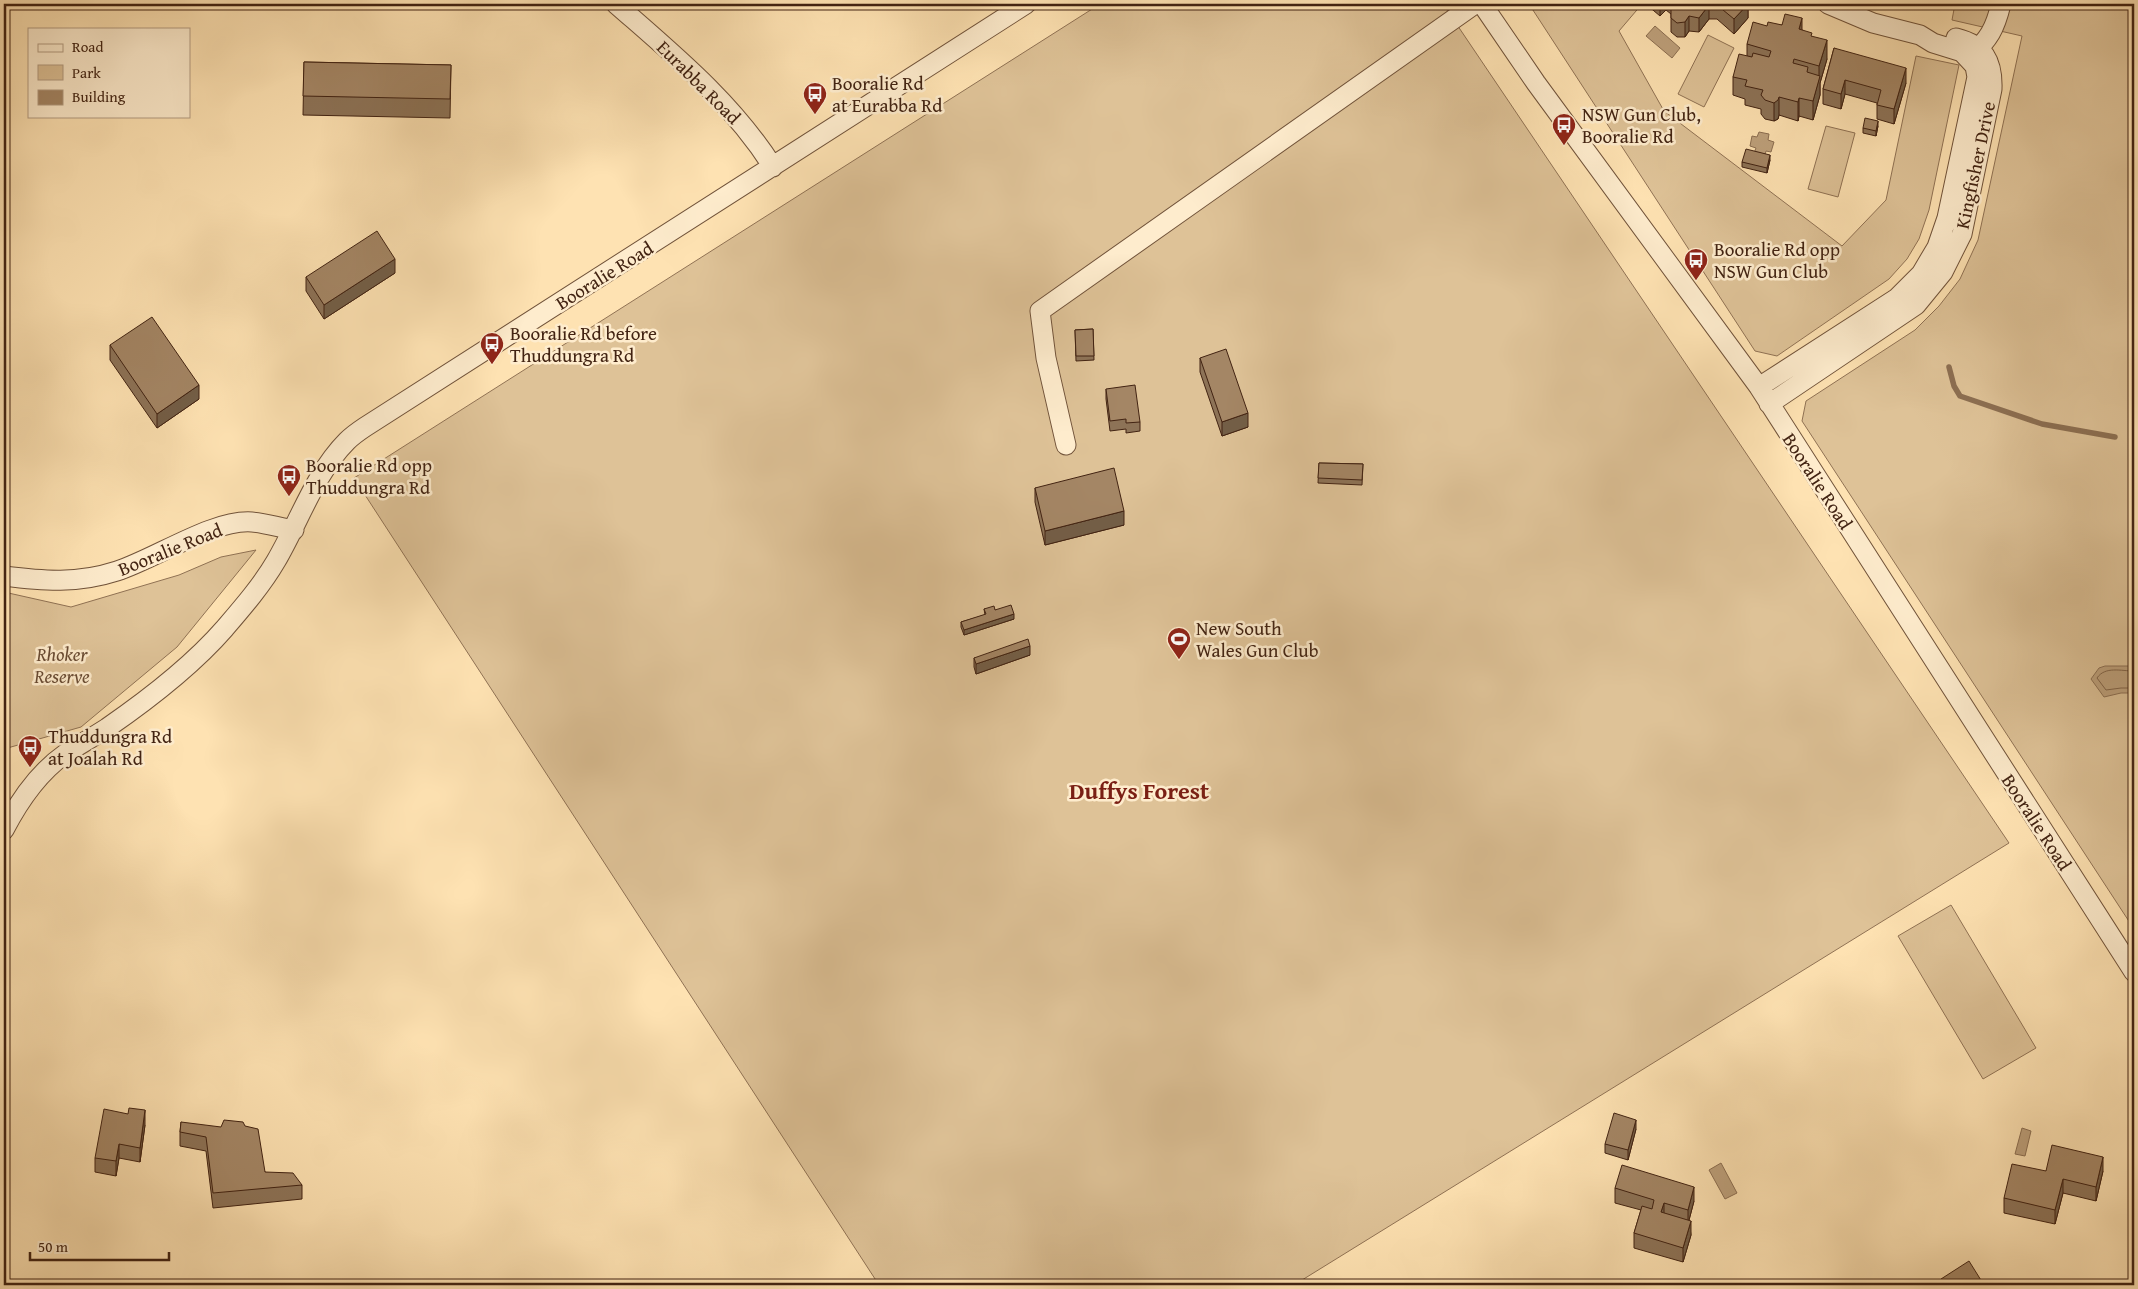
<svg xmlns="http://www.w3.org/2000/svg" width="2138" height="1289" font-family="'Gentium Book Plus',serif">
  <rect width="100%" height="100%" fill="#fee2b2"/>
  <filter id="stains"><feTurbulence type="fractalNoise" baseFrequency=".004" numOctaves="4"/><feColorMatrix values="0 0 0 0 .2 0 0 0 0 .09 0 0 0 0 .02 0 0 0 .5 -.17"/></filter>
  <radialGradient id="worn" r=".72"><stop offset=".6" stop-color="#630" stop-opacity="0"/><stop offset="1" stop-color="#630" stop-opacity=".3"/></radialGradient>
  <path fill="#dec297" stroke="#907254" d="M 1100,4 L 1443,4 L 2009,843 L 1294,1285 L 879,1285 L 354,478 Z
    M 1529,4 L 1642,4 L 1619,31 L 1664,111 L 1842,246 L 1886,200 L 1916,56 L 1959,65 L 1929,210 L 1919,239 L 1907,259 L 1889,279 L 1777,356 L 1755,351 Z
    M 1955,4 L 2134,4 L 2134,929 L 1802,421 L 1806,401 L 1915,330 L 1939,306 L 1960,279 L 1978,240 L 2022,36 L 1952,20 Z
    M 1708,35 L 1734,48 L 1704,107 L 1678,94 Z
    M 1826,126 L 1855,133 L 1838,197 L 1808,189 Z
    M 256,550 L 177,647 L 81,727 L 4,749 L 4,592 L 71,607 L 179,575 L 221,557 Z
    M 1951,905 L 2036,1048 L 1983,1079 L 1898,936 Z"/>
  <path fill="#bea17c" stroke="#8c6f52" d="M 1655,26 L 1680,48 L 1672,58 L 1646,36 Z
    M 1759,132 L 1769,134 L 1768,140 L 1774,142 L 1771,152 L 1766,151 L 1765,155 L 1754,153 L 1756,148 L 1750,146 L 1752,136 L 1757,137 Z
    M 2105,666 L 2134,666 L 2134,693 L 2121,693 L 2104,697 L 2091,679 L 2099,668 Z
    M 2022,1128 L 2031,1131 L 2025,1156 L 2015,1154 Z
    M 1721,1163 L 1737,1193 L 1725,1199 L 1709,1170 Z"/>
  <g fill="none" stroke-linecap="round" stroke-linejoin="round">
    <path stroke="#806247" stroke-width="1" d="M 2134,671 C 2121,671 2105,666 2097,678 L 2106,690 L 2121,688 L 2134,688"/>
    <path stroke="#8c6f52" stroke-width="5.5" d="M 1949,367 L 1954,386 L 1960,396 L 2042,424 L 2115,437"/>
    <g stroke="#71533a" stroke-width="21">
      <path id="minor" d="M 616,4 C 673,54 732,102 773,167
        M 1482,4 L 1536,83 L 1759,387 L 2134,972
        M 1970,57 C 1989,39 1995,29 2001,4
        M 1759,387 L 1897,298 L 1921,274 L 1937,247 L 1947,218 L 1977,77 L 1975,66 L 1962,52 L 1933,43 L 1920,35 L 1873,23 L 1828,4
        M 1769,404 L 1916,305 L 1943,272 L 1962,234 L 1992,89 C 1993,61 1984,45 1956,38
        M 1066,445 L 1046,358 L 1040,311 L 1475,4
        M 4,576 C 44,581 77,584 117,571 C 155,559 213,519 252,522 C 266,523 280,528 294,530
        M 4,830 C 19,801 38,773 65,754 C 79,745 93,737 107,728 C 149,699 192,666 225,628 C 243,607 262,585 276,561 C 299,522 315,473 347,441 C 352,436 359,431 365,427 L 1026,4"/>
    </g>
    <use href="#minor" stroke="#feeccd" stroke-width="19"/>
  </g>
  <path fill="#8d7357" stroke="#422312" d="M 1647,4 L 1748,4 L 1748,18 L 1734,34 L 1717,19 L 1709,19 L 1699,32 L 1689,31 L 1685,37 L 1677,37 L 1671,32 L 1671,14 L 1666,10 L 1660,16 L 1647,5 Z
    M 1782,25 L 1802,30 L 1812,37 L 1827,59 L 1820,83 L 1820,95 L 1813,120 L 1799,116 L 1798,121 L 1779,115 L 1778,119 L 1774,121 L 1765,119 L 1761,114 L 1761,109 L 1745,105 L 1745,99 L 1733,95 L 1733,77 L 1747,56 L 1747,44 L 1767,26 Z
    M 1834,48 L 1906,83 L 1894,124 L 1877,119 L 1877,103 L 1845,94 L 1841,109 L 1823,104 L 1823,89 Z
    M 304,62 L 451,65 L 450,118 L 303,115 Z
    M 1878,126 L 1876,136 L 1863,133 L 1863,128 Z
    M 1770,160 L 1767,173 L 1742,167 L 1742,162 Z
    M 395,273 L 324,319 L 306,291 L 306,277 Z
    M 1093,329 L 1094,360 L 1076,361 L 1075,330 Z
    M 110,345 L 199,399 L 157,428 L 110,360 Z
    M 1200,358 L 1248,427 L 1222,436 L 1200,372 Z
    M 1106,389 L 1140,422 L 1140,431 L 1126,433 L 1126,429 L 1110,431 L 1106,399 Z
    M 1319,463 L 1363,464 L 1362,485 L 1318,483 Z
    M 1035,488 L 1124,525 L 1045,545 L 1035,502 Z
    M 984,609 L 995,610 L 1014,619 L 964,635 L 961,627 L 961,622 L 985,615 Z
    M 1030,655 L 976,674 L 974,667 L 974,658 Z
    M 181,1122 L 265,1172 L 302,1185 L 302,1199 L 213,1208 L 206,1151 L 180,1146 L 180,1132 Z
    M 145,1125 L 140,1162 L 119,1158 L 116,1176 L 95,1172 L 95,1158 Z
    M 1636,1129 L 1628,1160 L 1605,1153 L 1605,1144 Z
    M 2046,1171 L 2103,1171 L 2096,1201 L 2063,1193 L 2055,1224 L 2004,1213 L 2004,1198 Z
    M 1615,1188 L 1694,1201 L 1689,1220 L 1691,1235 L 1683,1262 L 1634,1248 L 1634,1233 L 1641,1210 L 1615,1203 Z
    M 1941,1279 L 1984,1285 L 1941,1285 Z"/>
  <path fill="#735e47" stroke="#422312" d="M 1660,4 L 1666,4 L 1666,10 L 1660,16 Z
    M 1748,4 L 1748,18 L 1734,34 L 1734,19 Z
    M 1709,5 L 1709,19 L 1699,32 L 1699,18 Z
    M 1689,16 L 1689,31 L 1685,37 L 1685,22 Z
    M 1802,18 L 1802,37 L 1799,29 Z
    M 1827,40 L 1827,59 L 1820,83 L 1820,95 L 1813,120 L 1813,101 L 1819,78 L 1819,66 Z
    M 1906,68 L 1906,83 L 1894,124 L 1894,109 Z
    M 1845,80 L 1845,94 L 1841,109 L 1841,94 Z
    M 1779,97 L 1779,115 L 1778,119 L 1774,121 L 1774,103 Z
    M 1799,98 L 1799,116 L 1798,121 L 1798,102 Z
    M 1878,121 L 1878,126 L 1876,136 L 1876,131 Z
    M 1770,155 L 1770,160 L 1767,173 L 1767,168 Z
    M 395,259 L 395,273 L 324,319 L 324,305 Z
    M 199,385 L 199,399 L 157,428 L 157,414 Z
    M 1248,413 L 1248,427 L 1222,436 L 1222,422 Z
    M 1124,511 L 1124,525 L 1045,545 L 1045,531 Z
    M 1014,614 L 1014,619 L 964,635 L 964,630 Z
    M 1030,646 L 1030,655 L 976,674 L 976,664 Z
    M 145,1110 L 145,1125 L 140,1162 L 140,1148 Z
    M 1636,1120 L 1636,1129 L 1628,1160 L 1628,1150 Z
    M 119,1144 L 119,1158 L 116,1176 L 116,1161 Z
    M 2103,1157 L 2103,1171 L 2096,1201 L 2096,1187 Z
    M 2063,1179 L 2063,1193 L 2055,1224 L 2055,1210 Z
    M 1694,1187 L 1694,1201 L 1688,1224 L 1688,1210 Z
    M 1664,1203 L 1664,1217 L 1661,1212 Z
    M 1691,1221 L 1691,1235 L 1683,1262 L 1683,1248 Z"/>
  <path fill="#a48665" stroke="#422312" d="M 1676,4 L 1748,4 L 1734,19 L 1717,5 L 1709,5 L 1699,18 L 1689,16 L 1685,22 L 1677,23 L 1671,18 L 1671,10 Z
    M 1785,14 L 1802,18 L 1799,29 L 1812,33 L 1811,36 L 1827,40 L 1819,66 L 1794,59 L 1793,63 L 1808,67 L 1807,72 L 1820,76 L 1813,101 L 1799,98 L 1798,102 L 1779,97 L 1778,100 L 1774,103 L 1765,100 L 1761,95 L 1763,90 L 1745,86 L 1747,80 L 1733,77 L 1739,54 L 1752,57 L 1753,53 L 1769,57 L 1771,51 L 1747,44 L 1753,22 L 1767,26 L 1768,22 L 1782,25 Z
    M 1834,48 L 1906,68 L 1894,109 L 1877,105 L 1881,90 L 1845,80 L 1841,94 L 1823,89 Z
    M 304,62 L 451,65 L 450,99 L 303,96 Z
    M 1865,118 L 1878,121 L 1876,131 L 1863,128 Z
    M 1746,149 L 1770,155 L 1767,168 L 1742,162 Z
    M 377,231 L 395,259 L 324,305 L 306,277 Z
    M 152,317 L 199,385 L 157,414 L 110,345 Z
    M 1093,329 L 1094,356 L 1076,356 L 1075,330 Z
    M 1226,349 L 1248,413 L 1222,422 L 1200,358 Z
    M 1135,385 L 1140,422 L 1126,423 L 1126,419 L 1110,421 L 1106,389 Z
    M 1319,463 L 1363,464 L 1362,480 L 1318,478 Z
    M 1114,468 L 1124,511 L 1045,531 L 1035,488 Z
    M 1011,605 L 1014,614 L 964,630 L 961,622 L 986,614 L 984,609 L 994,606 L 995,610 Z
    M 1028,639 L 1030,646 L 976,664 L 974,658 Z
    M 129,1108 L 145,1110 L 140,1148 L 119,1144 L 116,1161 L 95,1158 L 104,1109 L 128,1114 Z
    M 1614,1113 L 1636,1120 L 1628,1150 L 1605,1144 Z
    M 224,1120 L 243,1122 L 245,1126 L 258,1129 L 265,1172 L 293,1173 L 302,1185 L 213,1193 L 206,1137 L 180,1132 L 181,1122 L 221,1127 Z
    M 2052,1145 L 2103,1157 L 2096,1187 L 2063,1179 L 2055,1210 L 2004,1198 L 2012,1164 L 2046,1171 Z
    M 1622,1165 L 1694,1187 L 1688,1210 L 1664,1203 L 1661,1212 L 1691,1221 L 1683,1248 L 1634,1233 L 1642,1206 L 1652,1209 L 1654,1200 L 1615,1188 Z
    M 1969,1261 L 1984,1285 L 1945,1285 L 1941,1279 Z"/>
  <defs>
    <g id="bus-pin" transform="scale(1.25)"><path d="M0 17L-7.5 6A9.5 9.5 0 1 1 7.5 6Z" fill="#8f2418" stroke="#feeccd"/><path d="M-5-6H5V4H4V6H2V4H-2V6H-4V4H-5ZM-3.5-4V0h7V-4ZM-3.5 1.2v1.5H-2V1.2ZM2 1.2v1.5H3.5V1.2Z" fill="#fff"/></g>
    <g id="stadium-pin" transform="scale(1.25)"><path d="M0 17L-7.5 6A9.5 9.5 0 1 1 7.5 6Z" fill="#8f2418" stroke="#feeccd"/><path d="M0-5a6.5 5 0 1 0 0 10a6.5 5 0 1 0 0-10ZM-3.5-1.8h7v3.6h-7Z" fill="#fff"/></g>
  </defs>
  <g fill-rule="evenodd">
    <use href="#bus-pin" x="815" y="94"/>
    <use href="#bus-pin" x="1564" y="125"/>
    <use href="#bus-pin" x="1696" y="260"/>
    <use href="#bus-pin" x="492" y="344"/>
    <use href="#bus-pin" x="289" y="476"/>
    <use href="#stadium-pin" x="1179" y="639"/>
    <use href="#bus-pin" x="30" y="747"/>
  </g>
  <g text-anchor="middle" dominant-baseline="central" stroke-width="5" stroke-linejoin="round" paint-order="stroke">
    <g font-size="19" fill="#422312" stroke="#feeccd">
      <text transform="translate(699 82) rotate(45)">Eurabba Road</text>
      <text transform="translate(1975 165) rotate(-78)">Kingfisher Drive</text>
      <text transform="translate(604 275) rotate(-32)">Booralie Road</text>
      <text transform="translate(1818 481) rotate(57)">Booralie Road</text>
      <text transform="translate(170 549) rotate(-22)">Booralie Road</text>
      <text transform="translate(2037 822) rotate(57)">Booralie Road</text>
    </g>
    <g font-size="19" fill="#422312" stroke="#feeccd" text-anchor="start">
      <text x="832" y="83">Booralie Rd<tspan x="832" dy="22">at Eurabba Rd</tspan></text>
      <text x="1582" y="114">NSW Gun Club,<tspan x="1582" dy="22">Booralie Rd</tspan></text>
      <text x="1714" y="249">Booralie Rd opp<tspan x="1714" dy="22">NSW Gun Club</tspan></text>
      <text x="510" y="333">Booralie Rd before<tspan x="510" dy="22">Thuddungra Rd</tspan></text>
      <text x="306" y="465">Booralie Rd opp<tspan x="306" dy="22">Thuddungra Rd</tspan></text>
      <text x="1196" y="628">New South<tspan x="1196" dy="22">Wales Gun Club</tspan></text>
      <text x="48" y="736">Thuddungra Rd<tspan x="48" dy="22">at Joalah Rd</tspan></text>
    </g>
    <g font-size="19" font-style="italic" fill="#694b33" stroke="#feeccd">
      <text x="62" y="654">Rhoker<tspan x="62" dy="22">Reserve</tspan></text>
    </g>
    <g font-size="24" font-weight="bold" fill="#7a1f14" stroke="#feeccd">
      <text x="1139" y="790">Duffys Forest</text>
    </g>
  </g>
  <rect width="2138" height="1289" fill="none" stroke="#fee2b2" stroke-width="20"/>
  <rect x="5" y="5" width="2128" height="1279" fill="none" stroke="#422312" stroke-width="2.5"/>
  <rect x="10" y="10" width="2118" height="1269" fill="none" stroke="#422312"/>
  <rect x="28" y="28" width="162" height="90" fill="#feeccd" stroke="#b39c82"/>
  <rect x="38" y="44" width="25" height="8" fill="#feeccd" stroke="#b39c82"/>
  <text x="72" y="52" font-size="15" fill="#422312">Road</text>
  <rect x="38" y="65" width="25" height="15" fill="#dec297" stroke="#b39c82"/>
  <text x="72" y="78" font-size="15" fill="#422312">Park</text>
  <rect x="38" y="90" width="25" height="15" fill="#a48665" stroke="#b39c82"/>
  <text x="72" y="102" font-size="15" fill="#422312">Building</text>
  <path d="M30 1252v8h139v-8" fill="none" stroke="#422312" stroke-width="2.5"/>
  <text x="38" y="1252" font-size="15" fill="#422312" stroke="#feeccd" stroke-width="4" paint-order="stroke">50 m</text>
  <rect width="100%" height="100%" filter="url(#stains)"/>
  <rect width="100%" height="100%" fill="url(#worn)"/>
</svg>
